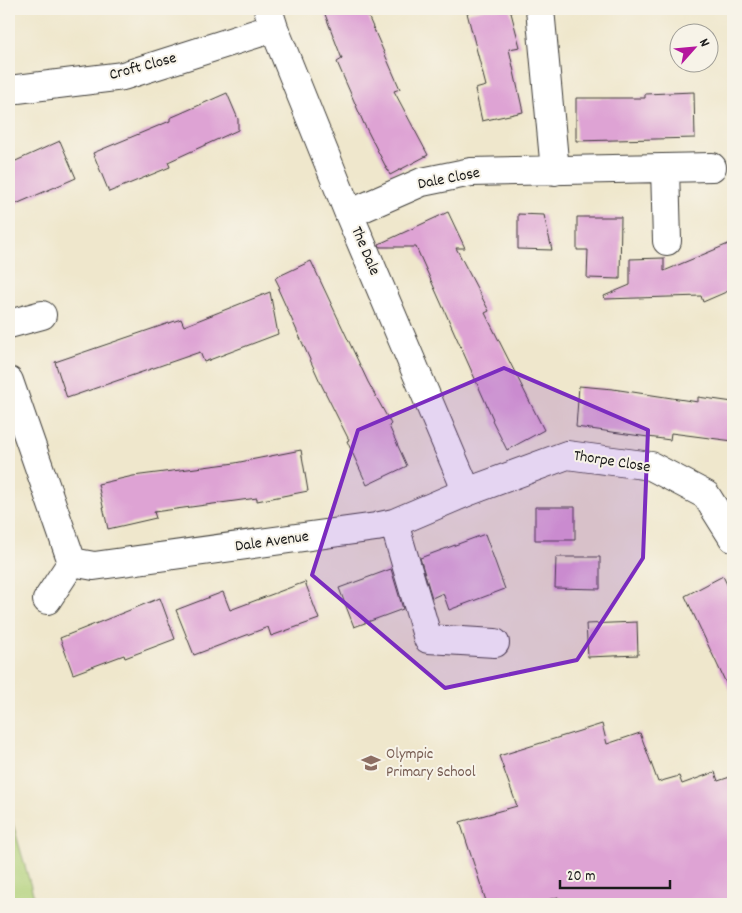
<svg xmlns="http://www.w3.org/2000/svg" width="742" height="913" font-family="Dekko,sans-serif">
  <rect width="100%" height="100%" fill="#f7f3e8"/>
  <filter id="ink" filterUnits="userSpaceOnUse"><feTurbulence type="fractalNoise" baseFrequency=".02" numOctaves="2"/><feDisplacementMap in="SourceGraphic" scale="10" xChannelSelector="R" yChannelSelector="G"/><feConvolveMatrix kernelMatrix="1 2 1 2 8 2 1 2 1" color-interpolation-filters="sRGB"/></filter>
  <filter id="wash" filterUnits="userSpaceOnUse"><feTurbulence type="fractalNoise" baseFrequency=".0096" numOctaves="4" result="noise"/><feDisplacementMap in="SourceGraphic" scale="20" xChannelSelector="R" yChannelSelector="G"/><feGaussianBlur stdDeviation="1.12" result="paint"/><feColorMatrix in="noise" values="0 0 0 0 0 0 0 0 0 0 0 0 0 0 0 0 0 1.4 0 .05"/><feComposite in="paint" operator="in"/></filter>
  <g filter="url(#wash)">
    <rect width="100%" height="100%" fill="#efe7cc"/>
    <path fill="#b0d078" stroke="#66764a" d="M 9,810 L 36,904 L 9,904 Z"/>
    <g id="blocks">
      <path fill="#dea3d4" d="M 323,9 L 365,9 L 400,89 L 394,91 L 428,155 L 390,175 L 364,124 L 337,62 L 342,59 Z
        M 485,9 L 510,9 L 520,47 L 509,49 L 523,112 L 482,121 L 475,89 L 486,86 L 467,13 Z
        M 694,92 L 695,138 L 576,141 L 576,98 L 645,98 L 645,94 Z
        M 227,93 L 238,119 L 238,130 L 168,162 L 170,167 L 109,192 L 93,153 L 170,121 L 170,118 Z
        M 60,141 L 76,178 L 16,204 L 9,186 L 9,164 Z
        M 448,212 L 465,248 L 456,248 L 489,311 L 485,313 L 544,430 L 507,450 L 492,420 L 493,419 L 416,247 L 380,247 L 379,244 Z
        M 518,214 L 544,215 L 552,250 L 518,249 Z
        M 577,217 L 621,217 L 620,279 L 587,278 L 588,250 L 577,250 Z
        M 733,242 L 733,289 L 703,302 L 701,296 L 605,299 L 604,296 L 630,285 L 630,259 L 664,258 L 664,271 Z
        M 311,261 L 368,382 L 391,424 L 389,426 L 407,466 L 367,485 L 347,441 L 349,440 L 321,384 L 278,289 L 280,288 L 275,278 Z
        M 270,292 L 278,334 L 204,362 L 200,352 L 67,398 L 55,362 L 181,319 L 184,326 Z
        M 579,386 L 613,389 L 698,402 L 698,397 L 733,402 L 733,441 L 671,433 L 670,440 L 576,427 Z
        M 301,450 L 308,491 L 257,501 L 257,498 L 154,512 L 156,518 L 108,529 L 98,484 L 133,476 L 235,463 Z
        M 535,507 L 575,507 L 575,540 L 535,540 Z
        M 485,534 L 505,589 L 449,610 L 443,593 L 432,598 L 420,558 Z
        M 556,557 L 600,557 L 600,589 L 555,588 Z
        M 391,569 L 403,609 L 354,627 L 339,588 Z
        M 723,576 L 733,597 L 733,698 L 685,596 Z
        M 305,582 L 319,619 L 271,636 L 268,627 L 194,655 L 176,610 L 223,592 L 230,610 Z
        M 160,598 L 175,639 L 125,658 L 124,655 L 73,674 L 60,638 Z
        M 637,622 L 638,655 L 588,657 L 586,624 Z
        M 602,724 L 607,744 L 640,733 L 658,782 L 679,776 L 682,784 L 715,772 L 718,781 L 733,776 L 733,904 L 560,904 L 558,897 L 533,904 L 487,904 L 460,822 L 517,806 L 499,756 Z"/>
    </g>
  </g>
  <g filter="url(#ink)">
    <use href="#blocks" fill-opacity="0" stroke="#3c3a36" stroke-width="1"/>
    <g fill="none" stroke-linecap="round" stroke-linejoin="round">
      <g stroke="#3c3a36" stroke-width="30">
        <path id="minor" d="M 268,9 L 274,28 L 349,214 L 467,492
          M 540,9 L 555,171
          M 9,90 L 123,76 L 274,28
          M 665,168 L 667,241
          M 349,214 L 422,182 L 471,172 L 712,167
          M 9,324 L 42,315
          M 9,381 L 72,562 L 94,566 L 376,527 L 394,523 L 467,492 L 567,455 L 651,466 L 706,495 L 733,538
          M 394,523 L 428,639 L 495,643
          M 47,600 L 72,562"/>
      </g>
      <use href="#minor" stroke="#fff" stroke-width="28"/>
    </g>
  </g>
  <path fill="#7b2cbf" fill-opacity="0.2" stroke="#7b2cbf" stroke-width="4" stroke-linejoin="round" d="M 504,368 L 648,430 L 643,558 L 577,660 L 445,688 L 312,575 L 358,430 Z"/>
  <defs>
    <g id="school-bare" transform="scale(1.5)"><path d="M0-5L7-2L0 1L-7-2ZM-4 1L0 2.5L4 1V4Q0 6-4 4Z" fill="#8d6e63" stroke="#f7f3e8" stroke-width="2.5" paint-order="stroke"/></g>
  </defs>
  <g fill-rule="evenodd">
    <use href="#school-bare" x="371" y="763"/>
  </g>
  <g text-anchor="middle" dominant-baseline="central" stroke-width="4" stroke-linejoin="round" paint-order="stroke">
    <g font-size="16" fill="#1c1c1c" stroke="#f7f3e8">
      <text transform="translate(143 67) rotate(-15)">Croft Close</text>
      <text transform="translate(449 179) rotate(-11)">Dale Close</text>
      <text transform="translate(365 251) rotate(67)">The Dale</text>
      <text transform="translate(612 462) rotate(9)">Thorpe Close</text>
      <text transform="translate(272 542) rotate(-8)">Dale Avenue</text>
    </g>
    <g font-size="16" fill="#785e54" stroke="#f7f3e8" text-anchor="start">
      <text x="386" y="754">Olympic<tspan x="386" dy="18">Primary School</tspan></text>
    </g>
  </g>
  <rect width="742" height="913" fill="none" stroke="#f7f3e8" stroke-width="30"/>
  <g transform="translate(694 48) rotate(63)"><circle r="24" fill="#f7f3e8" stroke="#9f9d96"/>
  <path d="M0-4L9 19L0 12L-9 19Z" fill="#b5179e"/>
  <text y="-8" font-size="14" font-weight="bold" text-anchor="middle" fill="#1c1c1c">N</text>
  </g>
  <path d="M560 880v8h110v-8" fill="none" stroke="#1c1c1c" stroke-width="2.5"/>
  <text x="567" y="880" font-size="15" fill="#1c1c1c" stroke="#f7f3e8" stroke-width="4" paint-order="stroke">20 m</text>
</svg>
